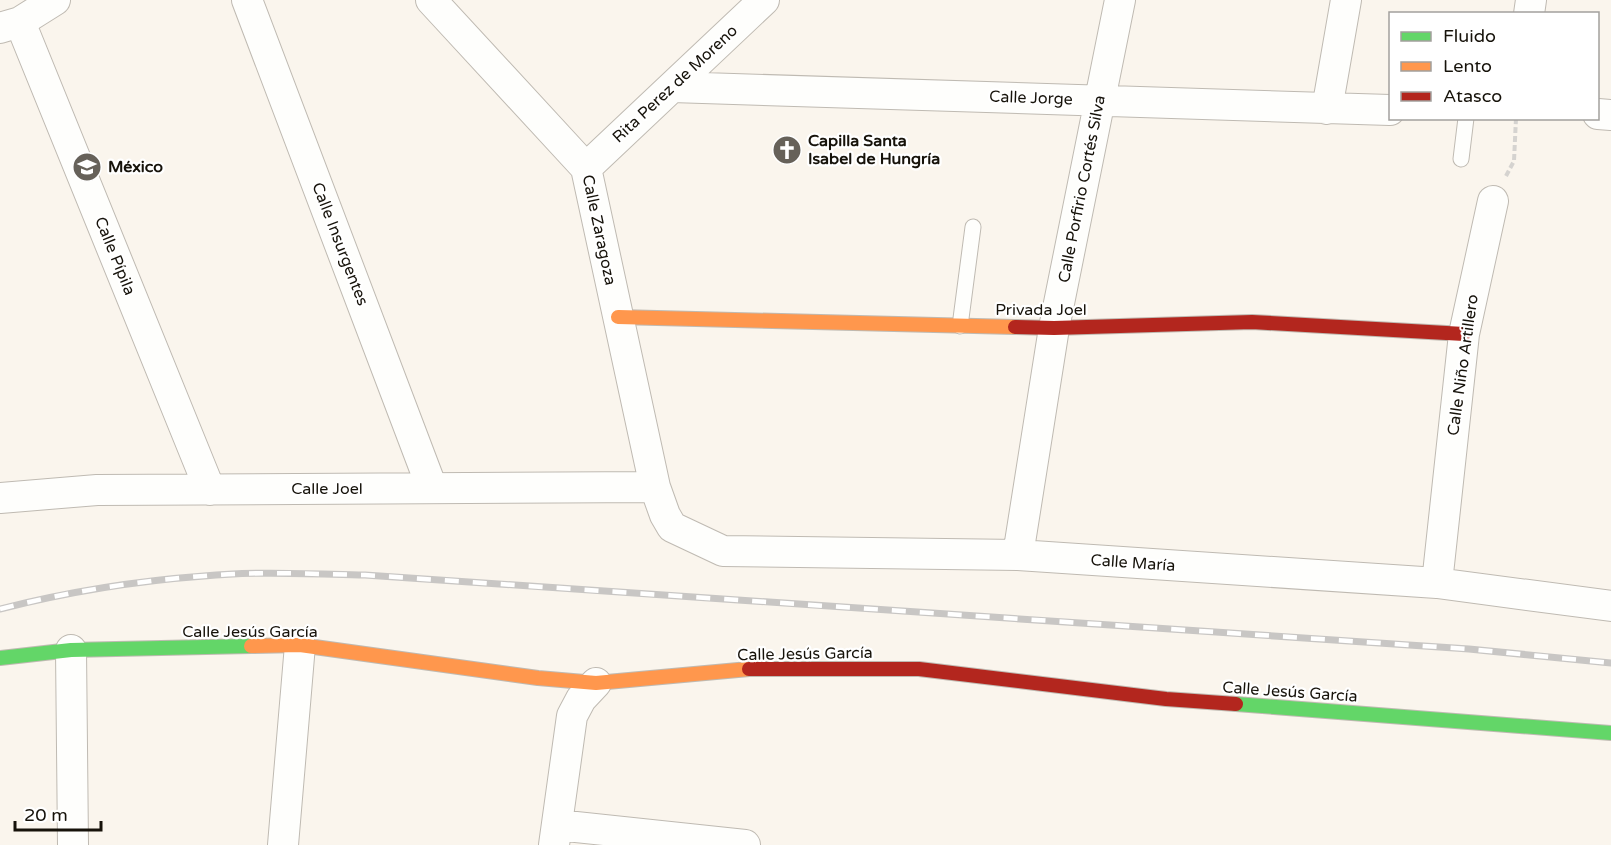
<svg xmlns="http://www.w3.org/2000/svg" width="1611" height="845" font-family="'Varela Round',sans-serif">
  <rect width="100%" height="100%" fill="#faf5ed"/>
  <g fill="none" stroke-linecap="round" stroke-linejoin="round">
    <g stroke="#bfbab2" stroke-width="17">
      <path id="lane" d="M 1461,159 L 1466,118
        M 960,326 L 973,227"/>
    </g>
    <g stroke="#bfbab2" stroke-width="32">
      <path id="street" d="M 247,0 L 432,488
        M 431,0 L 586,168 L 655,487 L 665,515 L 672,527 L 723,551 L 1018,555 L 1437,583 L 1611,606
        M 1529,14 L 1531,0
        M 20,22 L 210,490
        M 0,28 L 20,22 L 55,0
        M 672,87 L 1390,110
        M 1327,109 L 1346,0
        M 1598,114 L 1611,115
        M 586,168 L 764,0
        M 0,498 L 97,490 L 655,487
        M 1018,555 L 1054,328 L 1120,0
        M 1437,583 L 1464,334 L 1493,201
        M 71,650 L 73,845
        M 557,825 L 745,845
        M 283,845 L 300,645
        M 554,845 L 572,716 L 581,699 L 596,683"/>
    </g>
    <g stroke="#bfbab2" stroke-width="16">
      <path id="fast" d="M 0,658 L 71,650 L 251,646
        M 1236,704 L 1611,733"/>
    </g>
    <g stroke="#bfbab2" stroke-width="16">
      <path id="slow" d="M 618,317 L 1015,327
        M 251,646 L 300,645 L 538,678 L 596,683 L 749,669"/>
    </g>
    <g stroke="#bfbab2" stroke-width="16">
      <path id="jam" d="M 1015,327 L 1054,328 L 1252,322 L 1464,334
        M 749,669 L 919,669 L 1166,699 L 1236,704"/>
    </g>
    <path stroke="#d5d3d0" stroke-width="4" stroke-dasharray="6 3" stroke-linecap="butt" d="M 1506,176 L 1514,161 L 1516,118"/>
    <use href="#lane" stroke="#fefefc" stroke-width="15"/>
    <use href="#street" stroke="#fefefc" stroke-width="30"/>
    <use href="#fast" stroke="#63d668" stroke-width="14"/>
    <use href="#slow" stroke="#ff974d" stroke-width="14"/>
    <use href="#jam" stroke="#b3261e" stroke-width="14"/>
    <g stroke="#c8c6c4" stroke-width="7">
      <path id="rail" d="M 0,609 C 67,592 135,581 204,576 C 257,571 311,574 365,575 L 1469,649 L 1611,663"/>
    </g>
    <use href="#rail" stroke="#fff" stroke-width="4.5" stroke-dasharray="14" stroke-linecap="butt"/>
  </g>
  <defs>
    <g id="church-disc" transform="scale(1.5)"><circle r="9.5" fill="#666159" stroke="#fff"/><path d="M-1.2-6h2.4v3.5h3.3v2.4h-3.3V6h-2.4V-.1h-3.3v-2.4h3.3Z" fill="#fff"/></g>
    <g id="school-disc" transform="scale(1.5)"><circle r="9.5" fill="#666159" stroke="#fff"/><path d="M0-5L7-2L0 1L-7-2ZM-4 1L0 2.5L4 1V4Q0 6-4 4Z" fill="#fff"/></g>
  </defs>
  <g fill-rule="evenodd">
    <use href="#church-disc" x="787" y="150"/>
    <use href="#school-disc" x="87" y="167"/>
  </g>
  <g text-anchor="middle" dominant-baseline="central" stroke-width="4.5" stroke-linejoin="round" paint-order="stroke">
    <g font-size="16" fill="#16120a" stroke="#fff">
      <text transform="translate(675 84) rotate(-43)">Rita Perez de Moreno</text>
      <text transform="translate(1031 98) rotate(2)">Calle Jorge</text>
      <text transform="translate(1082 189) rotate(-79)">Calle Porfirio Cortés Silva</text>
      <text transform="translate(599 230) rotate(78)">Calle Zaragoza</text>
      <text transform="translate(340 244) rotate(69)">Calle Insurgentes</text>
      <text transform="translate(115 256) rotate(68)">Calle Pípila</text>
      <text x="1041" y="310">Privada Joel</text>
      <text transform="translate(1463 365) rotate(-82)">Calle Niño Artillero</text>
      <text x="327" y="489">Calle Joel</text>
      <text transform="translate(1133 563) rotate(4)">Calle María</text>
      <text x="250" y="632">Calle Jesús García</text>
      <text transform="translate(805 654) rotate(-1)">Calle Jesús García</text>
      <text transform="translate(1290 692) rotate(4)">Calle Jesús García</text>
    </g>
    <g font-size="16" font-weight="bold" fill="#16120a" stroke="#fff" text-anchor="start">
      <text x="808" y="141">Capilla Santa<tspan x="808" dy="18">Isabel de Hungría</tspan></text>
      <text x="108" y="167">México</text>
    </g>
  </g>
  <rect x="1389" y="12" width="210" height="108" fill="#ffffff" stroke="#a2a09d" stroke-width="1.5"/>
  <rect x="1401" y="32" width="30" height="9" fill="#63d668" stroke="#a2a09d" stroke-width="1.5"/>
  <text x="1443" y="42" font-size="18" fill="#16120a">Fluido</text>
  <rect x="1401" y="62" width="30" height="9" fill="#ff974d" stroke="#a2a09d" stroke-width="1.5"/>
  <text x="1443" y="72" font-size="18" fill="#16120a">Lento</text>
  <rect x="1401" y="92" width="30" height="9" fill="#b3261e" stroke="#a2a09d" stroke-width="1.5"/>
  <text x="1443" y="102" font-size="18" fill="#16120a">Atasco</text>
  <path d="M15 821v9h86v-9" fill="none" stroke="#16120a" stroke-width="3"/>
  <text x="24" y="821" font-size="18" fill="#16120a" stroke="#ffffff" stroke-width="4.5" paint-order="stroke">20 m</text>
</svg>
